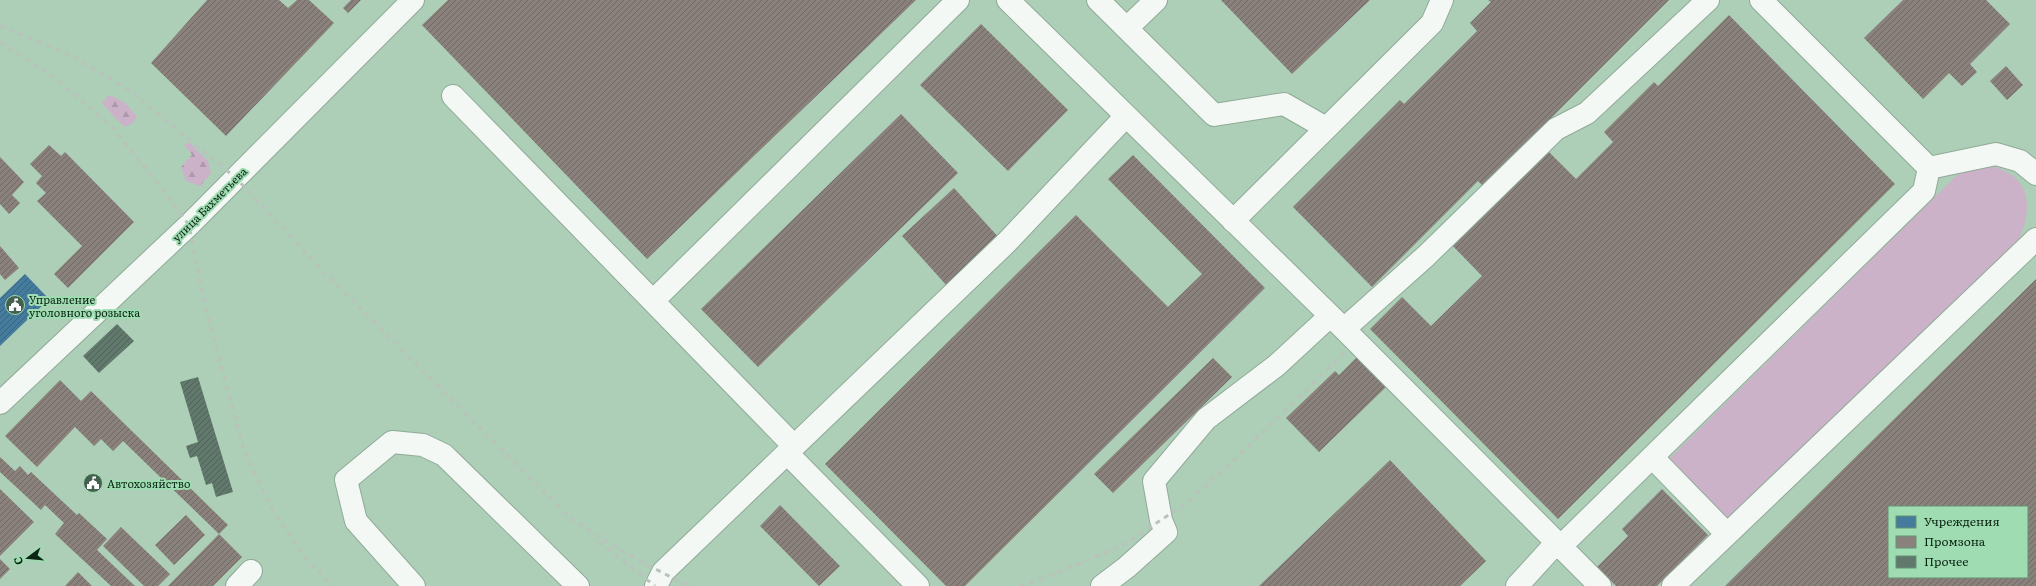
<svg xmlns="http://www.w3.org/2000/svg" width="2036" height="586" font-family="Literata,serif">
  <defs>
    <pattern id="forest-firs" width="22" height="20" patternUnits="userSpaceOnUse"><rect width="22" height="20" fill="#cbb2c8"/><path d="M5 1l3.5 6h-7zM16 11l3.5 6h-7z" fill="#ad99ab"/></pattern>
    <pattern id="public-hatch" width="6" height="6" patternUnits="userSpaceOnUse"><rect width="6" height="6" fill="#457b9d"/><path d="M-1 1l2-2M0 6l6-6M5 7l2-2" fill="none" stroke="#38657f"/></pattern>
    <pattern id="industry-hatch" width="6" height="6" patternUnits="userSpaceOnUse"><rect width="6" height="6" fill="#8a817c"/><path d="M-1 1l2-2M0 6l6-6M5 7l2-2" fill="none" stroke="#6f6964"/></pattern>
    <pattern id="building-hatch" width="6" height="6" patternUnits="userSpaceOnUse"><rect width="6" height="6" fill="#61786c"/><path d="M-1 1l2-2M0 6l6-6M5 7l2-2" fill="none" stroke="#4e6258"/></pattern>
  </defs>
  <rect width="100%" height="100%" fill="#adceb7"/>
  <path fill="#cbb2c8" d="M 1983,165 C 2028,170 2036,204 2018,241 L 1729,525 L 1666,462 L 1955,177 L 1968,168 Z"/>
  <path fill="url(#forest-firs)" d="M 109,95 L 124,102 L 137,116 L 134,122 L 125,127 L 114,117 L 102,103 Z
    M 190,143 L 208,161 L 211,173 L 200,186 L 186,181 L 181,167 L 192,155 L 184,144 Z"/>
  <path fill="url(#public-hatch)" d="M 25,274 L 49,299 L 0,346 L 0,298 Z"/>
  <path fill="url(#industry-hatch)" fill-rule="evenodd" d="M 207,0 L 279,0 L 288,8 L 297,0 L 309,0 L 334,23 L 226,136 L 151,63 Z
    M 351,0 L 361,0 L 348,13 L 343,8 Z
    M 448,0 L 916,0 L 647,259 L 422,25 Z
    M 1221,0 L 1370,0 L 1292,74 Z
    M 1488,0 L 1669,0 L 1483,186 L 1478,181 L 1372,287 L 1293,207 L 1400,100 L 1404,104 L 1477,31 L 1470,23 L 1491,2 Z
    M 1903,0 L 1986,0 L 2010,24 L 1970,64 L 1977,72 L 1962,86 L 1949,73 L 1923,99 L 1864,38 Z
    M 1729,15 L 1895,184 L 1558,519 L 1370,329 L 1402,297 L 1431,326 L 1482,276 L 1450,243 L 1545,148 L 1576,179 L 1613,142 L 1604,132 L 1654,82 L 1658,86 Z
    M 981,24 L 1068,110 L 1008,171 L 920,85 Z
    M 2006,66 L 2023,85 L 2007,100 L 1990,81 Z
    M 901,114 L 958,173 L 758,367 L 701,309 Z
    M 49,145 L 61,156 L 65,152 L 134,222 L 68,288 L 54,274 L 82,246 L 37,201 L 46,193 L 36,183 L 42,176 L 30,164 Z
    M 1133,155 L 1265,288 L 965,586 L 946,586 L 825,464 L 1076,215 L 1168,307 L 1202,274 L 1108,179 Z
    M 0,157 L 24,182 L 12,195 L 20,203 L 9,214 L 0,204 Z
    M 954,188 L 1000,239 L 948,287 L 902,236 Z
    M 0,246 L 19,268 L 5,280 L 0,274 Z
    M 2036,279 L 2036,586 L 1725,586 ZM 1889,507 L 2027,507 L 2027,577 L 1889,577 Z
    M 1357,357 L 1386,387 L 1319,452 L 1286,418 L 1335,371 L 1339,375 Z
    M 1213,358 L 1232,377 L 1113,493 L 1094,474 Z
    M 60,380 L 81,401 L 91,391 L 228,525 L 219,534 L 123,441 L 113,451 L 101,439 L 94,446 L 75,427 L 37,467 L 5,436 Z
    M 0,457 L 15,471 L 20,466 L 28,475 L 31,472 L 77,515 L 79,513 L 107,539 L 97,550 L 135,586 L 111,586 L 55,534 L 64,523 L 45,505 L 41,510 L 0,472 Z
    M 1390,460 L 1486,561 L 1460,586 L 1259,586 Z
    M 0,489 L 34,522 L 0,556 Z
    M 1662,489 L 1708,535 L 1657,586 L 1616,586 L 1597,567 L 1628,536 L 1622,529 Z
    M 780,505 L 840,566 L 819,586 L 760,526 Z
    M 186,515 L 205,535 L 174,565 L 155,545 Z
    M 121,527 L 170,574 L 158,586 L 144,586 L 103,546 Z
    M 219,534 L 242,557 L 213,586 L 168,586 Z
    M 0,559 L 10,569 L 0,579 Z
    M 78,572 L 92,586 L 65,586 Z"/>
  <path fill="url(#building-hatch)" d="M 117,324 L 134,341 L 99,373 L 83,356 Z
    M 198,377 L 233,492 L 216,497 L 212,483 L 206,485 L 197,456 L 190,458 L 186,446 L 198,442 L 180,382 Z"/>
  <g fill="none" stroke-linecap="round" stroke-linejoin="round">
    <g stroke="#90aa98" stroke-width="24">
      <path id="minor" d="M 1008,0 L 1344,329 L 1600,586
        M 1098,0 L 1214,115 L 1284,104 L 1326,128
        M 1127,28 L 1156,0
        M 453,96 L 794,446
        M 1929,168 L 1996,154 L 2020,161 L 2036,174
        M 1233,221 L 1432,23 L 1442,0
        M 653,301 L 958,0
        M 1344,329 L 1426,256 L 1556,129 L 1587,113 L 1708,0
        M 0,403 L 189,225 L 413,0
        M 787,453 L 918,586
        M 1652,457 L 1727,534
        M 1561,546 L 1924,191 L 1929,168 L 1761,0
        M 237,586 L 251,571
        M 414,586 L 356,521 L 346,480 L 392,442 L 423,445 L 444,455 L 578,586
        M 656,586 L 663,572 L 1006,243 L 1126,116
        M 1102,586 L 1127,567 L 1166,532 L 1161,520 L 1154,481 L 1206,419 L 1277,365 L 1330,316
        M 1517,586 L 1557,542
        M 1673,586 L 2036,239"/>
    </g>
    <use href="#minor" stroke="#f3f8f4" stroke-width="22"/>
    <path stroke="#b9c3bc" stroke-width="3" stroke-dasharray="5 5" stroke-linecap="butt" d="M 0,26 L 66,53 L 129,90 L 236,178 L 323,271 L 570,518 L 618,549 L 682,583 L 695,586
      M 0,42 L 52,76 L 110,125 L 160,186 L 189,225 L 204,302 L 243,447 L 270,506 L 302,554 L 333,586
      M 599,542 L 655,586
      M 1020,586 L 1047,577 L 1123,545 L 1184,505 L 1234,460 L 1345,352"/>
  </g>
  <defs>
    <g id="civic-disc" transform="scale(1)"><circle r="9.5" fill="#44604e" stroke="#9fdcb1"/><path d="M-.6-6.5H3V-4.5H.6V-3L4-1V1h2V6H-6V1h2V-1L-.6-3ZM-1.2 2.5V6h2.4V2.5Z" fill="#fff"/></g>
  </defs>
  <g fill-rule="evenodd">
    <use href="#civic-disc" x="15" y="305"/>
    <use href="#civic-disc" x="93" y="483"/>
  </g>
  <g text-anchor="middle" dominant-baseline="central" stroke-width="4" stroke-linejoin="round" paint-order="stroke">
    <g font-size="11" fill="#0c2515" stroke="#9fdcb1">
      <text transform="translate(209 204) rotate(-45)">улица Бахметьева</text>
    </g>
    <g font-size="11" fill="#0c2515" stroke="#9fdcb1" text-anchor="start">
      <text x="29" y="299">Управление<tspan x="29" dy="13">уголовного розыска</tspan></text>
      <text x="107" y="483">Автохозяйство</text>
    </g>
  </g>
  <rect x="1888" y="506" width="140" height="72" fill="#9fdcb1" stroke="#649373"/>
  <rect x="1896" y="516" width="20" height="12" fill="#457b9d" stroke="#649373"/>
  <text x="1924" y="526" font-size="12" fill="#0c2515">Учреждения</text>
  <rect x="1896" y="536" width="20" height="12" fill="#8a817c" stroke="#649373"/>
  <text x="1924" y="546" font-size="12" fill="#0c2515">Промзона</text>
  <rect x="1896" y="556" width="20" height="12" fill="#61786c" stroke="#649373"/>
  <text x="1924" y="566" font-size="12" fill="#0c2515">Прочее</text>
  <g transform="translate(28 558) rotate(254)" stroke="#9fdcb1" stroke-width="3" paint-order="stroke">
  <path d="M0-3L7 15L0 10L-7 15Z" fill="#0c2515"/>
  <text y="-6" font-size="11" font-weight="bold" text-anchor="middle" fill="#0c2515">С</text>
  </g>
</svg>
